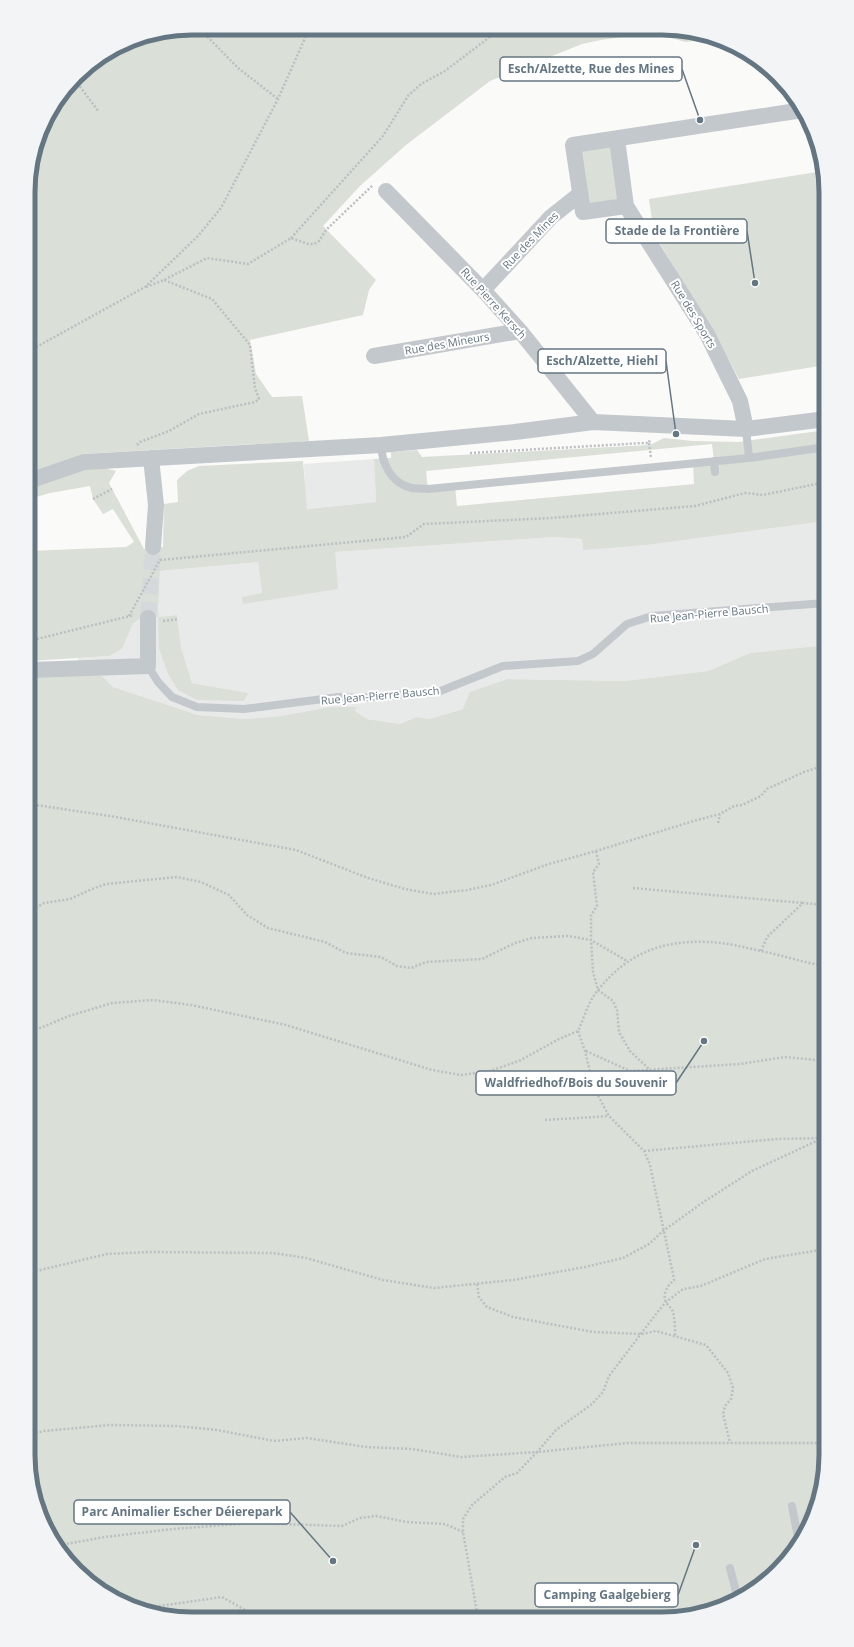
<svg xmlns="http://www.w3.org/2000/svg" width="854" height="1647" font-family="'Open Sans',sans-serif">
  <rect width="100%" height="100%" fill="#fafaf8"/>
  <path fill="#e8e9e9" d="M 374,459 L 376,502 L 306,509 L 304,464 Z
    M 826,521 L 826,645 L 750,653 L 708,671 L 624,681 L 508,679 L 463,709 L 429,719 L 416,717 L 400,724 L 367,719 L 355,711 L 357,707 L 330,707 L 280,716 L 246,719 L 198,715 L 113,687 L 102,676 L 77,675 L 78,658 L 110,656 L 122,649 L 133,624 L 139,619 L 158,617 L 178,690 L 248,693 L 192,683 L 181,647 L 177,615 L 158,617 L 160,571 L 258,562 L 262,593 L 243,597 L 243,604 L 335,552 L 554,537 L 582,539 L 583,550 L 647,545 Z"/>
  <path fill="#dadfd7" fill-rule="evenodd" d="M 192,28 L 694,31 L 715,38 L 686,42 L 651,33 L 601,40 L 582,44 L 490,81 L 406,145 L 360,186 L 323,226 L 376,280 L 369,290 L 363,315 L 250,340 L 256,374 L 272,397 L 302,396 L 309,441 L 82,454 L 84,462 L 116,471 L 109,483 L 144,549 L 163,547 L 164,504 L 178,502 L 177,480 L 187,471 L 199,466 L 303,461 L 307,509 L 376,502 L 374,459 L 391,458 L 391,452 L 417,450 L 422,457 L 650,445 L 664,438 L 693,441 L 738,442 L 826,430 L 826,521 L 647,545 L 586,550 L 583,550 L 582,539 L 554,537 L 335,552 L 338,589 L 243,604 L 242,597 L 262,593 L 258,562 L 160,571 L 158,617 L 177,615 L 181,647 L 192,683 L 248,693 L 244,701 L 197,700 L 178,690 L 168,674 L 159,649 L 158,617 L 139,619 L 133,624 L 122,649 L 110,656 L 29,661 L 29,551 L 126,547 L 134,542 L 113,509 L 103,514 L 93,499 L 90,486 L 50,493 L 29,499 L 29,171 L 45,119 L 84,69 L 129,40 ZM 712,444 L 714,461 L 693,463 L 694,484 L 457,506 L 455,486 L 428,489 L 426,471 Z
    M 612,145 L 620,202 L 588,206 L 580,150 Z
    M 823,171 L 826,192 L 826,365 L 739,379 L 713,331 L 654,234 L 649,199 Z
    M 826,645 L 826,1466 L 814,1518 L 792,1555 L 753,1591 L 715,1610 L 662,1619 L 170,1618 L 129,1606 L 84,1579 L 55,1546 L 37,1508 L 28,1455 L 29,676 L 60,675 L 102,676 L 113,687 L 198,715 L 246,719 L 280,716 L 330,707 L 357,707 L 355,711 L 367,719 L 400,724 L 416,717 L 429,719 L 463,709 L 470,692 L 508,679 L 624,681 L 708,671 L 750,653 Z"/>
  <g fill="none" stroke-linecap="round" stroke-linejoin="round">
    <path stroke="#d5d9db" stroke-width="16" stroke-dasharray="16 8" stroke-linecap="butt" d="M 148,618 L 153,547"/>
    <path stroke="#bbbfc2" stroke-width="2.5" stroke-dasharray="2 2" stroke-linecap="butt" d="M 199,28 L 238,68 L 278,99
      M 75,80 L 99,112
      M 291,238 L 383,136 L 408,96 L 421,84 L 445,71 L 499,30
      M 146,287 L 164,280 L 207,258 L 248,264 L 291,238 L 308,244 L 314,244 L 319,241 L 326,230 L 373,185
      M 29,351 L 145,287 L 198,236 L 221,208 L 278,99 L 309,29
      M 649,443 L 651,458
      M 137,445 L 140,442 L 169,431 L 199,414 L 255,402 L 259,399 L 255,388 L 250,345 L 212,299 L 164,280
      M 470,453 L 644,443 L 649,443 L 650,439
      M 93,499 L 112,489
      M 129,616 L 160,560 L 406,537 L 424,524 L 552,518 L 695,506 L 745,493 L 763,495 L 826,482
      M 163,621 L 178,619
      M 29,641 L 134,615
      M 29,804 L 110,816 L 296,850 L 368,878 L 405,889 L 433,894 L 467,890 L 491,885 L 549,864 L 596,851 L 697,820 L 720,814 L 734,806 L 742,805 L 761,796 L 767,789 L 804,772 L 826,765
      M 718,823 L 720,815
      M 596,851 L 599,864 L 593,872 L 597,906 L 591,915 L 591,940 L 627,961
      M 633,888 L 803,903
      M 29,912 L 44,903 L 70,899 L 92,889 L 106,884 L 177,877 L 201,882 L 229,895 L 247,915 L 268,928 L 325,942 L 346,953 L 381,957 L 397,966 L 411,968 L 426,962 L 482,959 L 515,943 L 532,938 L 568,936 L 591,940 L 593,972 L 598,990 L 613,1001 L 617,1010 L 619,1032 L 630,1051 L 649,1069
      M 761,951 L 767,937 L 803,903 L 826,905
      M 578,1031 L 585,1051 L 594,1088 L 609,1116 L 644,1151 L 650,1165 L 673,1274 L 674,1280 C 668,1285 662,1294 666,1302 C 668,1306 672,1308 673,1312 C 675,1320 675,1329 675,1337
      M 28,1033 L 69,1016 L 112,1003 L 153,1000 L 191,1005 L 286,1025 L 432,1070 L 461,1075 L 490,1071 L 519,1061 L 559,1039 L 578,1031 C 584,1018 588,1002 598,990 C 627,954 661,940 707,942 C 724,942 743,947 761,951 C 782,955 804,963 826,966
      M 586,1051 L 630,1071 L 740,1064 L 785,1057 L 826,1061
      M 594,1088 L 630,1072
      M 545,1120 L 609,1116
      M 644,1151 L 777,1139 L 826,1138
      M 28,1273 L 107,1254 L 149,1252 L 273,1253 L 306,1258 L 383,1280 L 434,1288 L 513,1280 L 585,1267 L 623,1258 L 649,1244 L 663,1231 L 705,1201 L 752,1171 L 823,1138
      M 477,1284 L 479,1297 L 487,1307 L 513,1317 L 593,1332 L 642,1334 L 656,1331 L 706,1345 L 728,1373 L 733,1388 L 731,1399 L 725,1406 L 723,1414 L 730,1443
      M 28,1435 L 44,1431 L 110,1425 L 177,1426 L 217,1430 L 274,1441 L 307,1438 L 366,1447 L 412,1449 L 461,1457 L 537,1452 L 556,1430 L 592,1404 L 603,1392 L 609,1376 L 656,1314 L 666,1302 L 683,1289 L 701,1286 L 765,1259 L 826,1249
      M 55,1546 L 105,1537 L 173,1529 L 252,1523 L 342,1526 L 360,1518 L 376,1516 L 407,1522 L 445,1524 L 463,1532
      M 139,1609 L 222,1597 L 256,1616 L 257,1618
      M 478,1618 L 463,1532 L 463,1519 L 472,1505 L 505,1477 L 517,1473 L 537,1452 L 628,1443 L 826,1443"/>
    <path stroke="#c3c8cc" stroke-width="8" d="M 746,429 L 749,458
      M 381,445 C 382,463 391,484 412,488 C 417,489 423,488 428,489 L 749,458 L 826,447
      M 714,461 L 715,472
      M 148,666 L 158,682 L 172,697 L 197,707 L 244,709 L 339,697 L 358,698 L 438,692 L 503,666 L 578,661 L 593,654 L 627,624 L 652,616 L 826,603
      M 792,1506 L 799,1543
      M 730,1568 L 738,1599"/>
    <path stroke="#c3c8cc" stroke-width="16" d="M 617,139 L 626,206 L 707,334 L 740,401 L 746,429
      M 386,191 L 483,290 L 520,331 L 593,422
      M 626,206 L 583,212 L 573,145 L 803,110
      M 483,290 L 551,217 L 580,194
      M 374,356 L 520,331
      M 151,458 L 156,505 L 153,547
      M 29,481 L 84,462 L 381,445 L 515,432 L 593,422 L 746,429 L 826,419
      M 29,670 L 148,666 L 148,618"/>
  </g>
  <g text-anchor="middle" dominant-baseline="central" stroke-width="4" stroke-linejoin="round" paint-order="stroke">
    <g font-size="11" fill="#657683" stroke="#fff">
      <text transform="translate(530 240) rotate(-46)">Rue des Mines</text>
      <text transform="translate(494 303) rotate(48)">Rue Pierre Kersch</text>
      <text transform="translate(694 314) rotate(59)">Rue des Sports</text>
      <text transform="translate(447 343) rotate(-10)">Rue des Mineurs</text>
      <text transform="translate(709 613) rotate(-5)">Rue Jean-Pierre Bausch</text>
      <text transform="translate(380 695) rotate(-5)">Rue Jean-Pierre Bausch</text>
    </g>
  </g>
  <path d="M0 0H854V1647H0ZM192 35H662A157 157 0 0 1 819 192V1455A157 157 0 0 1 662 1612H192A157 157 0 0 1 35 1455V192A157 157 0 0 1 192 35Z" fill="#f3f4f5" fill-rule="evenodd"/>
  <path fill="none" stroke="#657683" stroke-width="5" d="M192 35H662A157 157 0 0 1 819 192V1455A157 157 0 0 1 662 1612H192A157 157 0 0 1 35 1455V192A157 157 0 0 1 192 35Z"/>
  <path fill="none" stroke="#657683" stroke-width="1.5" d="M700 120L682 69M755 283L747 231M676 434L666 361M704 1041L676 1083M333 1561L290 1512M696 1545L678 1595"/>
  <g fill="#657683" stroke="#fff" stroke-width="1.5">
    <circle cx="700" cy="120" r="4"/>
    <circle cx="755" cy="283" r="4"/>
    <circle cx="676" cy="434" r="4"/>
    <circle cx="704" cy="1041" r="4"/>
    <circle cx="333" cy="1561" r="4"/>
    <circle cx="696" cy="1545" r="4"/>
  </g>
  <g fill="#fff" stroke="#657683" stroke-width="1.5">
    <rect x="500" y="57" width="182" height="24" rx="4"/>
    <rect x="606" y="219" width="141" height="24" rx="4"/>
    <rect x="538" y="349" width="128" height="24" rx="4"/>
    <rect x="476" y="1071" width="200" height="24" rx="4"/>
    <rect x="74" y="1500" width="216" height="24" rx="4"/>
    <rect x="535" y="1583" width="143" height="24" rx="4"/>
  </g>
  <g font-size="12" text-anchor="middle" font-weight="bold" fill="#657683">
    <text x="591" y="73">Esch/Alzette, Rue des Mines</text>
    <text x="677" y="235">Stade de la Frontière</text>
    <text x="602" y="365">Esch/Alzette, Hiehl</text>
    <text x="576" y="1087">Waldfriedhof/Bois du Souvenir</text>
    <text x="182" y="1516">Parc Animalier Escher Déierepark</text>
    <text x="607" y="1599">Camping Gaalgebierg</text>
  </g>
</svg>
